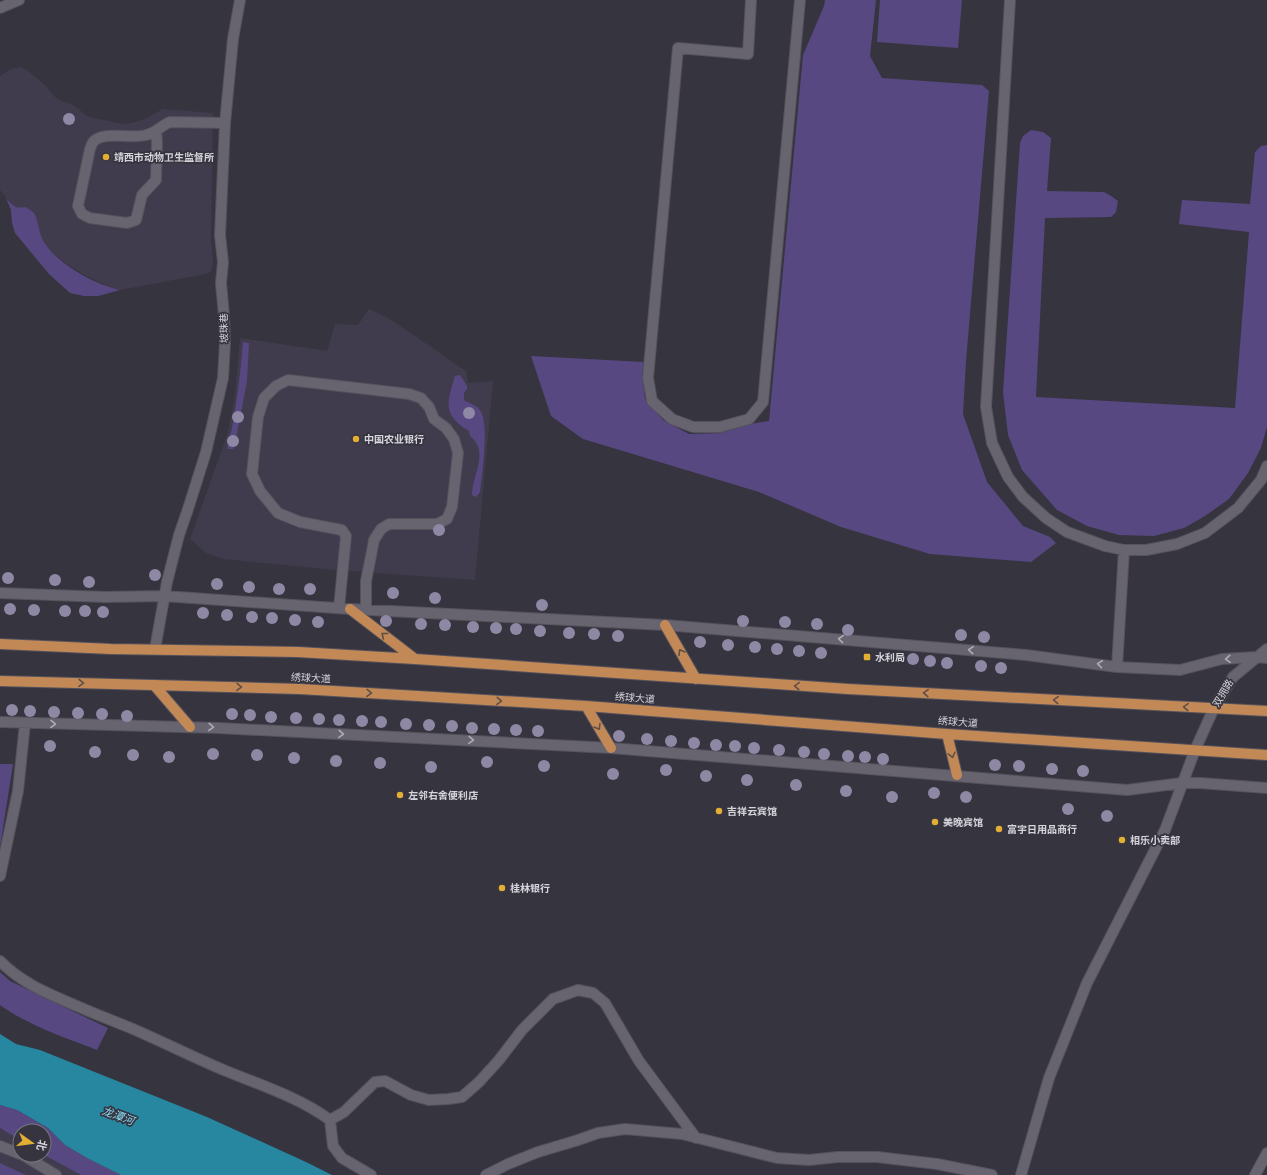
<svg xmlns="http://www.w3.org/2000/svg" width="1267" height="1175" font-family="'Source Serif 4','Noto Sans SC',serif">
  <rect width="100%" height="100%" fill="#36343f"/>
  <path fill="#403c4d" d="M 20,67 L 27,70 L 45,85 L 54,96 L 61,101 L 71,104 L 79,109 L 86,116 L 99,119 L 123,124 L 132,123 L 144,119 L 163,109 L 213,113 L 211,240 L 213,261 L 211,271 L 206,274 L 120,290 L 112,288 L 88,277 L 71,267 L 54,254 L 43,241 L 34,213 L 13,206 L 0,190 L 0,76 L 11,69 Z
    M 369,309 L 386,317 L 399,325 L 466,371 L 468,383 L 493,381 L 475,580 L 335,570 L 224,559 L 206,553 L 190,539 L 223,447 L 228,431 L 235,397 L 240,338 L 327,351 L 335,324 L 358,325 Z
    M 0,1128 L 20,1140 L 20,1155 L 44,1155 L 81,1175 L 0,1175 Z"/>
  <path fill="#584881" d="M 825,0 L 876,0 L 870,56 L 882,78 L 982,85 L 989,91 L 966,361 L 963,414 L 987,482 L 1023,526 L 1050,537 L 1056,543 L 1031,562 L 930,554 L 841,527 L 759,492 L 583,439 L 551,416 L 531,356 L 644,362 L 642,375 L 645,399 L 663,420 L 689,434 L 721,433 L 750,424 L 769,421 L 803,55 L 824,6 Z
    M 880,0 L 962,0 L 958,48 L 877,42 Z
    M 1031,130 L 1043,132 L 1051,138 L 1047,191 L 1104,192 L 1111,196 L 1118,201 L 1116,212 L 1111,217 L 1045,218 L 1036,397 L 1235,408 L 1249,232 L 1179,224 L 1182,200 L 1250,204 L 1255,152 L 1261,146 L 1267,145 L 1267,427 L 1261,448 L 1248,473 L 1229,499 L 1205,516 L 1184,528 L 1154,536 L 1119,535 L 1087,526 L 1057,510 L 1022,470 L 1008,435 L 1003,392 L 1020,143 L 1023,136 Z
    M 6,198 C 13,206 15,209 26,207 C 28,209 32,211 34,213 C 38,219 39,234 44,242 C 59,265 94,284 120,290 L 98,296 L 84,296 L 70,293 L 49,274 L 15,233 L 12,223 L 11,210 Z
    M 243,342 L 249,343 L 247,381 L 235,444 L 233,449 L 228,449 C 226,442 231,435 232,428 C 237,399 241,371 243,342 Z
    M 460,375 L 467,386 L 467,389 L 464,393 L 464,400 C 470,404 478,405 481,412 C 489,426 482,475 480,492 L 476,497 L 472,495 C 472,475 490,452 470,436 L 469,431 C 442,415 447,402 455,376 Z
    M 0,764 L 13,764 L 0,847 Z
    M 0,972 L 10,981 L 108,1028 L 97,1050 C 64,1037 29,1026 0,1005 Z
    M 0,1105 L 17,1110 L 48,1128 L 65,1145 L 87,1158 L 121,1175 L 81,1175 L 44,1155 L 44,1131 L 20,1131 L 20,1140 L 0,1128 Z
    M 0,1163 L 4,1165 L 26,1175 L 0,1175 Z"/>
  <path fill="#2786a0" d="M 0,1034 L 16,1044 L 40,1050 L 207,1117 L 306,1162 L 332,1175 L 121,1175 L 87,1158 L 65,1145 L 48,1128 L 17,1110 L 0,1105 Z"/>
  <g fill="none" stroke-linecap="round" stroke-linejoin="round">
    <g stroke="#55525c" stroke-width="12">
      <path id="minor" d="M 751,0 L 748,54 L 678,48 L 648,378 L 652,401 L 672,419 L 693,427 L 720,427 L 749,419 L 763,402 L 800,0
        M 1010,0 L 986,407 L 992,443 L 1008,477 L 1023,497 L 1046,518 L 1067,532 L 1105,546 L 1124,550 L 1146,550 L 1177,544 L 1205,533 L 1238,508 L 1261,480 L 1267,466
        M 0,8 L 19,0
        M 156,131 L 157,141 L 156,180 L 142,195 L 136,220 L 127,223 L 90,218 L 82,214 L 78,206 L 90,149 C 91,146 92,143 94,141 C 105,131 131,139 146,135 C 156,133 162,125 170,122 L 225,123
        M 0,593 L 105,597 L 164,596 L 350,609 L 665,625 L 1026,655 L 1117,667 L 1180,670 L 1222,659 L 1257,657 L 1267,658
        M 339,608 L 346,536 L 342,530 L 300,522 L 278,513 L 260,491 L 252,474 L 258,417 L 264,398 L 276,386 L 288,380 L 409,394 L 421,398 L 429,407 L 434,419 L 446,428 L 454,439 L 458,453 L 452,507 L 447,519 L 437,524 L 389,524 L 381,529 L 374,540 L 371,556 L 366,581 L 366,609
        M 155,649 L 167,582 L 179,535 L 188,509 L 206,452 L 223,378 L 225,343 L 224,316 L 221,283 L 223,262 L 220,235 L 225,123 L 233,39 L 240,0
        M 1117,667 L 1124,550
        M 0,722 L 219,728 L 611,748 L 1127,790 L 1182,783 L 1200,783 L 1267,788
        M 0,876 L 18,791 L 25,723
        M 0,961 C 23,985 54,996 84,1009 C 102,1017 122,1024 140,1032 C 169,1045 197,1059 226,1071 C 261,1085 300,1098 330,1120 L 333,1146 L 342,1158 L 371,1175
        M 330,1120 L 344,1112 L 375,1082 L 385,1081 L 411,1095 L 429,1100 L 448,1099 L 462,1097 L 479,1082 L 499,1060 L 522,1030 L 553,999 L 578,990 L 593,993 L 605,1003 L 639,1061 L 696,1138
        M 0,1146 L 20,1154
        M 23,1155 L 56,1175
        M 486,1175 L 508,1164 L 538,1152 L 575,1141 L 598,1133 L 625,1129 L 682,1134 L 777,1158 L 809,1160 L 838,1157 L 877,1157 L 937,1164 L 992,1175
        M 1021,1175 L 1049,1078 L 1087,983 L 1165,830 L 1195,750 L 1214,708 L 1233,677 L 1267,649
        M 1255,1175 L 1267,1153"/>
    </g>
    <g stroke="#55525c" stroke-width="12">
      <path id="major" d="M 350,609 L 415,659
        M 665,625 L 696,679
        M 0,644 L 111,649 L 298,652 L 415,659 L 848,689 L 1267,711
        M 0,681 L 300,689 L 586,706 L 947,734 L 1267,755
        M 154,685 L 190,727
        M 586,706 L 611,748
        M 947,734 L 957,775"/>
    </g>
    <use href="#minor" stroke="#676470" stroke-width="10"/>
    <use href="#major" stroke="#c28956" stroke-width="10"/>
  </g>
  <g fill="#8f88a4">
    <circle cx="69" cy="119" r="6"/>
    <circle cx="469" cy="413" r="6"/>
    <circle cx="238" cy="417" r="6"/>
    <circle cx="233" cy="441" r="6"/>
    <circle cx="439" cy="530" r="6"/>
    <circle cx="155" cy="575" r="6"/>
    <circle cx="8" cy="578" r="6"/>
    <circle cx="55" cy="580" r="6"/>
    <circle cx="89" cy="582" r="6"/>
    <circle cx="217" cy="584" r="6"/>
    <circle cx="249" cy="587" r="6"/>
    <circle cx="279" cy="589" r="6"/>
    <circle cx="310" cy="589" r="6"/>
    <circle cx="393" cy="593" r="6"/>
    <circle cx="435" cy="598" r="6"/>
    <circle cx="542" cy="605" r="6"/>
    <circle cx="10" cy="609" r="6"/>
    <circle cx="34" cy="610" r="6"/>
    <circle cx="65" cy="611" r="6"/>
    <circle cx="85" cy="611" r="6"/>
    <circle cx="103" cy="612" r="6"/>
    <circle cx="203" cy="613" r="6"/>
    <circle cx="227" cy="615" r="6"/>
    <circle cx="252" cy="617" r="6"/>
    <circle cx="272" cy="618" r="6"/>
    <circle cx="295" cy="620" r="6"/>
    <circle cx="386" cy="621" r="6"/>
    <circle cx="743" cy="621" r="6"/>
    <circle cx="318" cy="622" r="6"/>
    <circle cx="785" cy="622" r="6"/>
    <circle cx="421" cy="624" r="6"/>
    <circle cx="817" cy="624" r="6"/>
    <circle cx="445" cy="625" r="6"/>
    <circle cx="473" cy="627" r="6"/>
    <circle cx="496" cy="628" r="6"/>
    <circle cx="516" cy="629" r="6"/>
    <circle cx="848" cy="630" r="6"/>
    <circle cx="540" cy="631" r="6"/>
    <circle cx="569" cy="633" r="6"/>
    <circle cx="594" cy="634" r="6"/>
    <circle cx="961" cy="635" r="6"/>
    <circle cx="618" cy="636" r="6"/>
    <circle cx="984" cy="637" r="6"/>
    <circle cx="700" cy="642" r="6"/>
    <circle cx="728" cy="645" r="6"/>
    <circle cx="755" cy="647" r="6"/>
    <circle cx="777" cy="649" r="6"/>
    <circle cx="799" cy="651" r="6"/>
    <circle cx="821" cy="653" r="6"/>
    <circle cx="913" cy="659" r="6"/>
    <circle cx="930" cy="661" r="6"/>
    <circle cx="947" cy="663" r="6"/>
    <circle cx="981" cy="666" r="6"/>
    <circle cx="1001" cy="668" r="6"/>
    <circle cx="12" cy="710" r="6"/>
    <circle cx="30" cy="711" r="6"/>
    <circle cx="54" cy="712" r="6"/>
    <circle cx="78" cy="713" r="6"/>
    <circle cx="102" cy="714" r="6"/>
    <circle cx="232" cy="714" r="6"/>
    <circle cx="250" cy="715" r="6"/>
    <circle cx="127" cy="716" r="6"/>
    <circle cx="271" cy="717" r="6"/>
    <circle cx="296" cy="718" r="6"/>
    <circle cx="319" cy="719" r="6"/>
    <circle cx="339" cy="720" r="6"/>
    <circle cx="362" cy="721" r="6"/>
    <circle cx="381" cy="722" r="6"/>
    <circle cx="406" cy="724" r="6"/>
    <circle cx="429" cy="725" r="6"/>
    <circle cx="452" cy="726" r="6"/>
    <circle cx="472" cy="728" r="6"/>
    <circle cx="494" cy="729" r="6"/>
    <circle cx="516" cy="730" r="6"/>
    <circle cx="538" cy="731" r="6"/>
    <circle cx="619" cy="736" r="6"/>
    <circle cx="647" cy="739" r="6"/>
    <circle cx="671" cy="741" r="6"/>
    <circle cx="694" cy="743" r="6"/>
    <circle cx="716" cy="745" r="6"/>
    <circle cx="50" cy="746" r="6"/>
    <circle cx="735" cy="746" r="6"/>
    <circle cx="754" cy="748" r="6"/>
    <circle cx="779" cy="750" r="6"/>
    <circle cx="95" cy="752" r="6"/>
    <circle cx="804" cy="752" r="6"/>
    <circle cx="213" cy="754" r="6"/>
    <circle cx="824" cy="754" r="6"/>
    <circle cx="133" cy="755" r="6"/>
    <circle cx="257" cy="755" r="6"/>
    <circle cx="848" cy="756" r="6"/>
    <circle cx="169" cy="757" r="6"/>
    <circle cx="865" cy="757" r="6"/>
    <circle cx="294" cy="758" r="6"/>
    <circle cx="883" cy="759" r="6"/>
    <circle cx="336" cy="761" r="6"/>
    <circle cx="487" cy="762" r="6"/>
    <circle cx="380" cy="763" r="6"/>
    <circle cx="995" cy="765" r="6"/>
    <circle cx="544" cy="766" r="6"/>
    <circle cx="1019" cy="766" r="6"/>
    <circle cx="431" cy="767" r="6"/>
    <circle cx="1052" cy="769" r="6"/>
    <circle cx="666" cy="770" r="6"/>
    <circle cx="1083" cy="771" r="6"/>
    <circle cx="613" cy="774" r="6"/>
    <circle cx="706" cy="776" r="6"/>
    <circle cx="747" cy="780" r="6"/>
    <circle cx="796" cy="785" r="6"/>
    <circle cx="846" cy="791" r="6"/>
    <circle cx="934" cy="793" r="6"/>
    <circle cx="892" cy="797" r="6"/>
    <circle cx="966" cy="797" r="6"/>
    <circle cx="1068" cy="809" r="6"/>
    <circle cx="1107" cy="816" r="6"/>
  </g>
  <defs><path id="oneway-chevron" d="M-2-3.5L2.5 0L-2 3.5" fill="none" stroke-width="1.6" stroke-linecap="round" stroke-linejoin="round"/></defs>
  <g stroke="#604e46">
    <use href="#oneway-chevron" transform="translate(384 635) rotate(-142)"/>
    <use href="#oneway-chevron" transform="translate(681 652) rotate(-120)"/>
    <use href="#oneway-chevron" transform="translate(81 683) rotate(2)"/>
    <use href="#oneway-chevron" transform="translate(797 686) rotate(-176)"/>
    <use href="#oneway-chevron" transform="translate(239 687) rotate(2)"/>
    <use href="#oneway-chevron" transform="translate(369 693) rotate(3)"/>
    <use href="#oneway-chevron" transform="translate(926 693) rotate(-177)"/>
    <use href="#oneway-chevron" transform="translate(1056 700) rotate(-177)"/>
    <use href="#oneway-chevron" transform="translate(499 701) rotate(3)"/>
    <use href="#oneway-chevron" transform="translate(1186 707) rotate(-177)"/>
    <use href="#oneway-chevron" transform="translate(598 727) rotate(59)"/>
    <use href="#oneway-chevron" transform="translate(952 755) rotate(76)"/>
  </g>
  <g stroke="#aeadb6">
    <use href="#oneway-chevron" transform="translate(841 639) rotate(-175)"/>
    <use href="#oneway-chevron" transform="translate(971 650) rotate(-175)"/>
    <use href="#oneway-chevron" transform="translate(1228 659) rotate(176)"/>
    <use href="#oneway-chevron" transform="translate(1100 664) rotate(-172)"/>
    <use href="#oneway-chevron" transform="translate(53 724) rotate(1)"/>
    <use href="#oneway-chevron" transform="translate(211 727) rotate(2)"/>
    <use href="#oneway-chevron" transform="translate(341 734) rotate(3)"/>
    <use href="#oneway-chevron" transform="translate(471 740) rotate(3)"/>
  </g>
  <g fill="#e2ae34" stroke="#36343f" stroke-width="1.5">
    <circle cx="106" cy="157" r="4"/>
    <circle cx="356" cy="439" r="4"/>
    <rect x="863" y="653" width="8" height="8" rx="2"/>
    <circle cx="400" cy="795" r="4"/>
    <circle cx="719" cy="811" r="4"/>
    <circle cx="935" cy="822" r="4"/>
    <circle cx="999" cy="829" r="4"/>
    <circle cx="1122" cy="840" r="4"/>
    <circle cx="502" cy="888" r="4"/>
  </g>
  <g text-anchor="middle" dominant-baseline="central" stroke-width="3.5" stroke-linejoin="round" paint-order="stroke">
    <g font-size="10" font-weight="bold" fill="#d5d4db" stroke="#36343f" text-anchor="start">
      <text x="114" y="157">靖西市动物卫生监督所</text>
      <text x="364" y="439">中国农业银行</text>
      <text x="875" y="657">水利局</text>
      <text x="408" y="795">左邻右舍便利店</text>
      <text x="727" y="811">吉祥云宾馆</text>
      <text x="943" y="822">美晚宾馆</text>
      <text x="1007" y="829">富宇日用品商行</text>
      <text x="1130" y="840">相乐小卖部</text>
      <text x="510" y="888">桂林银行</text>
    </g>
    <g font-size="10" fill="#d5d4db" stroke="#36343f">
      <text transform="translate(224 328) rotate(-91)">坡珠巷</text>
      <text transform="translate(311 678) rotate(3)">绣球大道</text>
      <text transform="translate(1223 693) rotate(-59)">双拥路</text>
      <text transform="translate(635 698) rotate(4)">绣球大道</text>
      <text transform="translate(958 722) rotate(4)">绣球大道</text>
    </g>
    <g font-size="11" font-style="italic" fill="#88daf4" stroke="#36343f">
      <text transform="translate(118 1116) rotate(20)">龙潭河</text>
    </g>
  </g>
  <g transform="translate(32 1143) rotate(104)"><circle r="19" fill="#36343f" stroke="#76747d"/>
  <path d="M0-3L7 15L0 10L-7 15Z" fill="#e2ae34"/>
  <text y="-6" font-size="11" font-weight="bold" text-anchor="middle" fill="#d5d4db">北</text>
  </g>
</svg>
